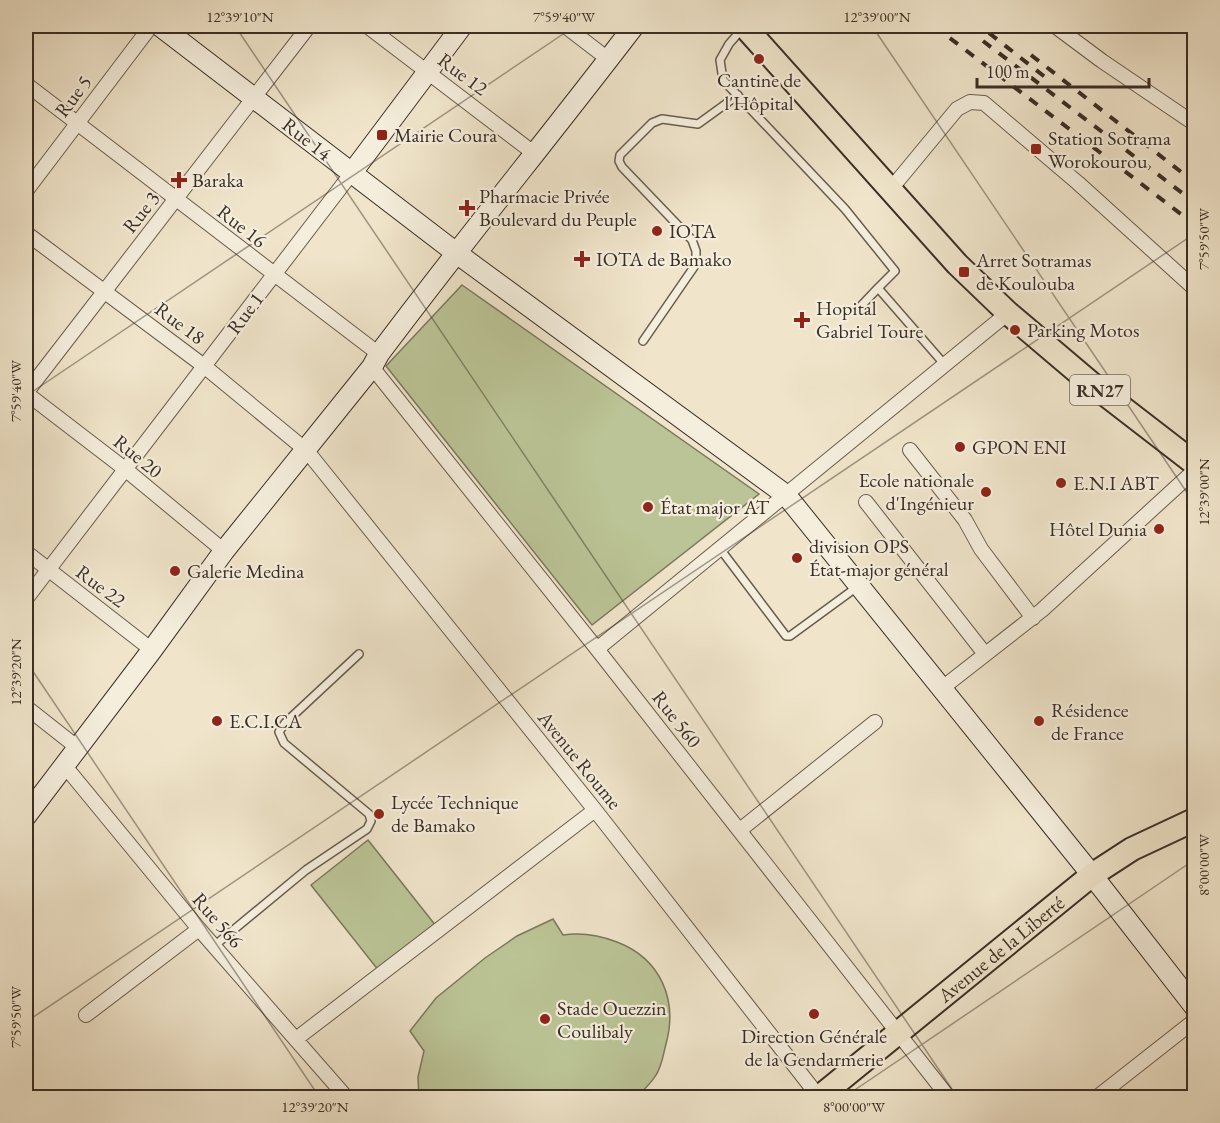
<svg xmlns="http://www.w3.org/2000/svg" width="1220" height="1123" font-family="'EB Garamond',serif">
  <rect width="100%" height="100%" fill="#f0e5cb"/>
  <filter id="stains"><feTurbulence type="fractalNoise" baseFrequency=".00333" numOctaves="4"/><feColorMatrix values="0 0 0 0 .2 0 0 0 0 .09 0 0 0 0 .02 0 0 0 .5 -.17"/></filter>
  <radialGradient id="worn" r=".72"><stop offset=".6" stop-color="#630" stop-opacity="0"/><stop offset="1" stop-color="#630" stop-opacity=".3"/></radialGradient>
  <path fill="#bbc496" stroke="#7a795e" stroke-width="1.5" d="M 462,285 L 759,494 L 592,625 L 386,366 Z
    M 368,840 L 436,926 L 379,971 L 311,885 Z
    M 553,919 L 563,935 C 583,932 599,935 617,942 C 661,959 678,1000 666,1044 C 663,1055 662,1066 656,1075 C 652,1082 646,1087 641,1093 L 643,1097 L 419,1097 L 418,1077 L 424,1051 L 410,1031 L 436,998 L 485,958 L 517,936 Z"/>
  <g fill="none" stroke-linecap="round" stroke-linejoin="round">
    <g stroke="#685c4f" stroke-width="10">
      <path id="lane" d="M 743,28 L 729,44 L 720,60 L 723,80 L 845,209 L 895,271 L 878,288
        M 860,307 L 878,288 L 945,365
        M 643,341 L 696,264 L 696,251 L 692,240 L 622,167 L 619,161 L 620,155 L 652,123 L 662,119 L 698,124 L 738,95
        M 721,550 L 786,636 L 790,636 L 857,587
        M 214,946 L 306,870 L 367,829 L 371,821 L 369,814 L 284,743 L 279,732 L 285,723 L 359,654"/>
    </g>
    <g stroke="#685c4f" stroke-width="16">
      <path id="street" d="M 367,26 L 535,154
        M 565,26 L 608,59
        M 1055,26 L 1102,61 L 1189,120 L 1194,114
        M 26,84 L 379,354
        M 890,190 L 957,109 L 970,102 L 984,103 L 1078,183 L 1194,288
        M 26,191 L 151,26
        M 26,233 L 204,366 L 307,451 L 595,810 L 819,1097
        M 372,367 L 597,649 L 949,1098
        M 26,393 L 309,26
        M 26,393 L 125,469 L 224,551
        M 910,450 L 965,520 L 981,549 L 1033,618
        M 866,502 L 985,654
        M 26,552 L 152,650
        M 26,599 L 351,174
        M 597,649 L 1008,313
        M 941,689 L 1042,610 L 1194,471
        M 26,707 L 78,748
        M 64,765 L 199,929 L 347,1098
        M 740,830 L 875,722
        M 86,1015 L 199,929
        M 296,1039 L 595,810
        M 1096,1098 L 1194,1021"/>
    </g>
    <g stroke="#3a2e26" stroke-width="22">
      <path id="secondary" d="M 160,26 L 455,252 L 786,495 L 1092,875 L 1194,1006
        M 351,174 L 462,26
        M 26,816 L 152,650 L 224,551 L 372,367 L 379,354 C 462,243 550,136 634,26"/>
    </g>
    <g stroke="#3a2e26" stroke-width="26">
      <g id="primary">
        <path d="M 744,26 L 957,264 L 1008,313 L 1093,385 L 1194,463"/>
        <path id="s1" d="M 818,1098 L 1092,875 L 1132,849 L 1194,820"/>
      </g>
    </g>
    <use href="#lane" stroke="#f5eedd" stroke-width="7"/>
    <use href="#street" stroke="#f5eedd" stroke-width="14"/>
    <use href="#secondary" stroke="#f5eedd" stroke-width="20"/>
    <use href="#primary" stroke="#f0e5cb" stroke-width="22"/>
    <path stroke="#3a2e26" stroke-width="4" stroke-dasharray="10 10" stroke-linecap="butt" d="M 934,26 L 1194,224
      M 989,33 L 1045,77
      M 983,41 L 1194,202
      M 1031,55 L 1194,182"/>
  </g>
  <path fill="none" stroke="#3a2e26" stroke-width="1.5" stroke-opacity="0.45" d="M 235,26 L 958,1098M 872,26 L 1194,503M 26,396 L 575,26M 26,661 L 320,1098M 26,1022 L 1194,234M 843,1098 L 1194,860"/>
  <g fill="#8f2418" stroke="#f5eedd" stroke-width="2">
    <circle cx="759" cy="59" r="6"/>
    <rect x="376" y="129" width="12" height="12" rx="3"/>
    <rect x="1030" y="143" width="12" height="12" rx="3"/>
    <path d="M176 171h6v6h6v6h-6v6h-6v-6h-6v-6h6z"/>
    <path d="M464 199h6v6h6v6h-6v6h-6v-6h-6v-6h6z"/>
    <circle cx="657" cy="231" r="6"/>
    <path d="M579 250h6v6h6v6h-6v6h-6v-6h-6v-6h6z"/>
    <rect x="958" y="266" width="12" height="12" rx="3"/>
    <path d="M799 311h6v6h6v6h-6v6h-6v-6h-6v-6h6z"/>
    <circle cx="1015" cy="330" r="6"/>
    <circle cx="960" cy="447" r="6"/>
    <circle cx="1061" cy="483" r="6"/>
    <circle cx="986" cy="492" r="6"/>
    <circle cx="648" cy="507" r="6"/>
    <circle cx="1159" cy="529" r="6"/>
    <circle cx="797" cy="558" r="6"/>
    <circle cx="175" cy="571" r="6"/>
    <circle cx="217" cy="721" r="6"/>
    <circle cx="1039" cy="721" r="6"/>
    <circle cx="379" cy="814" r="6"/>
    <circle cx="814" cy="1014" r="6"/>
    <circle cx="545" cy="1019" r="6"/>
  </g>
  <g text-anchor="middle" dominant-baseline="central" stroke-width="4.5" stroke-linejoin="round" paint-order="stroke">
    <rect fill="#f5eedd" stroke="#72685d" stroke-width="1.5" x="1070" y="375" width="60" height="30" rx="4.5"/>
    <g font-size="18" font-weight="bold" fill="#3a2e26">
      <text x="1100" y="390">RN27</text>
    </g>
    <g font-size="20" fill="#3a2e26" stroke="#f5eedd">
      <text transform="translate(463 74) rotate(37)">Rue 12</text>
      <text transform="translate(73 96) rotate(-53)">Rue 5</text>
      <text transform="translate(307 139) rotate(38)">Rue 14</text>
      <text transform="translate(141 212) rotate(-52)">Rue 3</text>
      <text transform="translate(242 226) rotate(38)">Rue 16</text>
      <text transform="translate(245 313) rotate(-53)">Rue 1</text>
      <text transform="translate(180 323) rotate(37)">Rue 18</text>
      <text transform="translate(138 456) rotate(39)">Rue 20</text>
      <text transform="translate(101 586) rotate(37)">Rue 22</text>
      <text transform="translate(677 719) rotate(52)">Rue 560</text>
      <text transform="translate(580 760) rotate(51)">Avenue Roume</text>
      <text transform="translate(218 920) rotate(49)">Rue 566</text>
      <text stroke="none"><textPath href="#s1" startOffset="236">Avenue de la Liberté</textPath></text>
    </g>
    <g font-size="20" fill="#3a2e26" stroke="#f5eedd" text-anchor="start">
      <text x="759" y="80" text-anchor="middle">Cantine de<tspan x="759" dy="23">l'Hôpital</tspan></text>
      <text x="394" y="135">Mairie Coura</text>
      <text x="1048" y="138">Station Sotrama<tspan x="1048" dy="23">Worokourou</tspan></text>
      <text x="192" y="180">Baraka</text>
      <text x="479" y="196">Pharmacie Privée<tspan x="479" dy="23">Boulevard du Peuple</tspan></text>
      <text x="669" y="231">IOTA</text>
      <text x="596" y="259">IOTA de Bamako</text>
      <text x="976" y="260">Arret Sotramas<tspan x="976" dy="23">de Koulouba</tspan></text>
      <text x="816" y="308">Hopital<tspan x="816" dy="23">Gabriel Toure</tspan></text>
      <text x="1027" y="330">Parking Motos</text>
      <text x="972" y="447">GPON ENI</text>
      <text x="974" y="480" text-anchor="end">Ecole nationale<tspan x="974" dy="23">d'Ingénieur</tspan></text>
      <text x="1073" y="483">E.N.I ABT</text>
      <text x="660" y="507">État major AT</text>
      <text x="1147" y="529" text-anchor="end">Hôtel Dunia</text>
      <text x="809" y="546">division OPS<tspan x="809" dy="23">État-major général</tspan></text>
      <text x="187" y="571">Galerie Medina</text>
      <text x="1051" y="710">Résidence<tspan x="1051" dy="23">de France</tspan></text>
      <text x="229" y="721">E.C.I.CA</text>
      <text x="391" y="802">Lycée Technique<tspan x="391" dy="23">de Bamako</tspan></text>
      <text x="557" y="1008">Stade Ouezzin<tspan x="557" dy="23">Coulibaly</tspan></text>
      <text x="814" y="1036" text-anchor="middle">Direction Générale<tspan x="814" dy="23">de la Gendarmerie</tspan></text>
    </g>
  </g>
  <rect width="1220" height="1123" fill="none" stroke="#f0e5cb" stroke-width="66"/>
  <path d="M977 78v9h172v-9" fill="none" stroke="#3a2e26" stroke-width="3"/>
  <text x="986" y="78" font-size="18" fill="#3a2e26" stroke="#f5eedd" stroke-width="4.5" paint-order="stroke">100 m</text>
  <rect x="33" y="33" width="1154" height="1057" fill="none" stroke="#3a2e26" stroke-width="2"/>
  <g font-size="15" text-anchor="middle" fill="#3a2e26">
    <text x="240" y="22">12°39'10"N</text>
    <text x="564" y="22">7°59'40"W</text>
    <text x="877" y="22">12°39'00"N</text>
    <text transform="translate(1204 239) rotate(-90)" y="5">7°59'50"W</text>
    <text transform="translate(16 391) rotate(-90)" y="5">7°59'40"W</text>
    <text transform="translate(1204 492) rotate(-90)" y="5">12°39'00"N</text>
    <text transform="translate(16 672) rotate(-90)" y="5">12°39'20"N</text>
    <text transform="translate(1204 865) rotate(-90)" y="5">8°00'00"W</text>
    <text transform="translate(16 1017) rotate(-90)" y="5">7°59'50"W</text>
    <text x="315" y="1112">12°39'20"N</text>
    <text x="854" y="1112">8°00'00"W</text>
  </g>
  <rect width="100%" height="100%" filter="url(#stains)"/>
  <rect width="100%" height="100%" fill="url(#worn)"/>
</svg>
